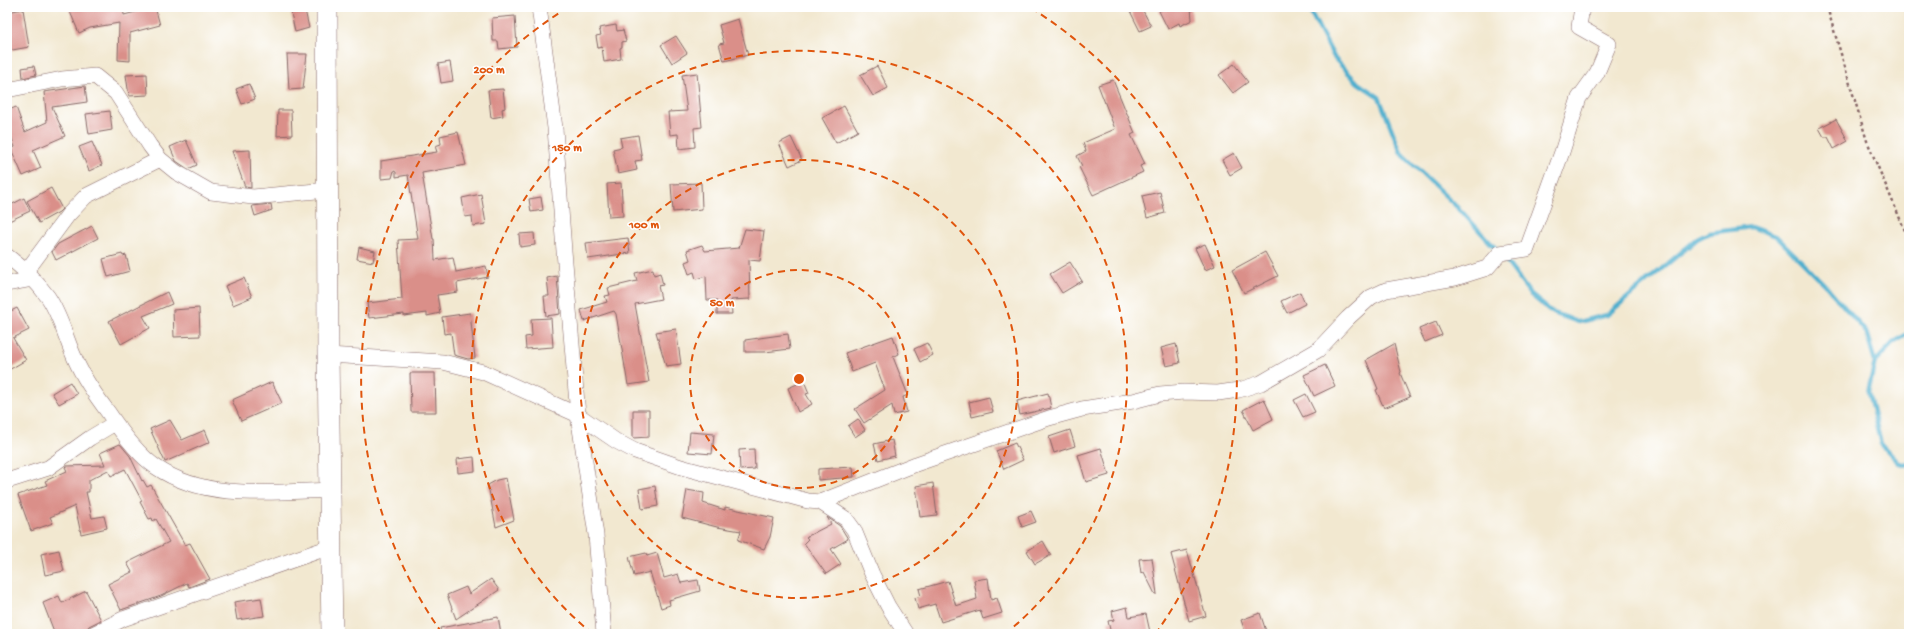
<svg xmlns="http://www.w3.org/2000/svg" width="1916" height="641" font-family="'Gochi Hand',sans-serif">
  <rect width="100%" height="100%" fill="#fff"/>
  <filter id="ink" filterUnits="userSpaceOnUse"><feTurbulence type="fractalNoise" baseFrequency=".025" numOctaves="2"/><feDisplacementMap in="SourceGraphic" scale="8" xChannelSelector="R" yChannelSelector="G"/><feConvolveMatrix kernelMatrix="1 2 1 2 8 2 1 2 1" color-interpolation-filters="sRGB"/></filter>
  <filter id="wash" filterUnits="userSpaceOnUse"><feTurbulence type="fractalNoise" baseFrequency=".012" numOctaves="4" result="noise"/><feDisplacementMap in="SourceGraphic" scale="16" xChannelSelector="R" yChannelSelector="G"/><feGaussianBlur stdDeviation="0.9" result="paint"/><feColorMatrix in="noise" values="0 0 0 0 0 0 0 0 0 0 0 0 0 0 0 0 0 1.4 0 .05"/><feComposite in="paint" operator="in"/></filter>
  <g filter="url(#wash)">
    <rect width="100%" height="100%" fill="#f2e8d0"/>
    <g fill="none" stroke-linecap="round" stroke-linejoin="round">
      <path stroke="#4fafce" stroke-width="4.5" d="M 1308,7 L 1335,59 L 1358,83 L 1379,97 L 1401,153 L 1462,212 L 1500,253 L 1531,295 L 1553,313 L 1579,322 L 1607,315 L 1697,239 L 1709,233 L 1751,227 L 1776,236 L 1827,287 L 1866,332 L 1875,362
        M 1909,333 L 1893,343 L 1875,362 L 1868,392 L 1881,444 L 1899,463 L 1909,465"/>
    </g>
    <g id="blocks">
      <path fill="#da8f89" d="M 68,7 L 123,7 L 124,15 L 155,7 L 160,25 L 130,33 L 130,61 L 118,60 L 119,23 L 90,28 L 79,33 Z
        M 1128,7 L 1141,7 L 1151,26 L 1140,31 Z
        M 1168,7 L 1191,7 L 1192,20 L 1180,26 L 1179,23 L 1168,29 L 1159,11 Z
        M 23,9 L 29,47 L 7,51 L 7,12 Z
        M 305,10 L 309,28 L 295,32 L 291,13 Z
        M 515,16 L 517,47 L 499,49 L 498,41 L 493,41 L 492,18 Z
        M 738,19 L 748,55 L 724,61 L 719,44 L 724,43 L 719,25 Z
        M 616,25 L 617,31 L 623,30 L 626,41 L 622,42 L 622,47 L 620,48 L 621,59 L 604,62 L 602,47 L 598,48 L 596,36 L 601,35 L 599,28 Z
        M 676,36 L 687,53 L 672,63 L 661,45 Z
        M 287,54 L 307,54 L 303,89 L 289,90 Z
        M 450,62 L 453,81 L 441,83 L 438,64 Z
        M 1234,64 L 1248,82 L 1233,93 L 1219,75 Z
        M 34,66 L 36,75 L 23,78 L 22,68 Z
        M 877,66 L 888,88 L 873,96 L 860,75 Z
        M 697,73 L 702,127 L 694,128 L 695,147 L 679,149 L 678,134 L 670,135 L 668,112 L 687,111 L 682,75 Z
        M 147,74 L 148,95 L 129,96 L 126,75 Z
        M 1113,80 L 1135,133 L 1131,135 L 1145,164 L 1140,166 L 1143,172 L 1093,195 L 1079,167 L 1082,166 L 1077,156 L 1086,151 L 1083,143 L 1115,129 L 1098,85 Z
        M 249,84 L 255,99 L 242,104 L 236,89 Z
        M 85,86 L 87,102 L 52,107 L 65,136 L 33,150 L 41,168 L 23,176 L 11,149 L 15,147 L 7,125 L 7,111 L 16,107 L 25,132 L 47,122 L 44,92 Z
        M 503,89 L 505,108 L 502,109 L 503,116 L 491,118 L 488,90 Z
        M 844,106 L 858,131 L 836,143 L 822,118 Z
        M 278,110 L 291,110 L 292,135 L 277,136 Z
        M 110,111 L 112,130 L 89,134 L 86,114 Z
        M 1836,119 L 1848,141 L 1834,149 L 1828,137 L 1824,137 L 1819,128 Z
        M 458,132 L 466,165 L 422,173 L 433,239 L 434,239 L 435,260 L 453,257 L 456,272 L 486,266 L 488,277 L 457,283 L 458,292 L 437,295 L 440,313 L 427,316 L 427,313 L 404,316 L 404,314 L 369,318 L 367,303 L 402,299 L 398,240 L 418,239 L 408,175 L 396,177 L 396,172 L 394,171 L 392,178 L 381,179 L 381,161 L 437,152 L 435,146 L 441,144 L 440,136 Z
        M 638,135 L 642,160 L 635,161 L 637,170 L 618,174 L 613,149 L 622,147 L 620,138 Z
        M 791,137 L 802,160 L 789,166 L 779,143 Z
        M 186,140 L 197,165 L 188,169 L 176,161 L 170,147 Z
        M 92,142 L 102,165 L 89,171 L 79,147 Z
        M 250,150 L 251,188 L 245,187 L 232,151 Z
        M 1234,153 L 1242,168 L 1230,175 L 1222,160 Z
        M 621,183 L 623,216 L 609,217 L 607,184 Z
        M 701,183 L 702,209 L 673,212 L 671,184 Z
        M 51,188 L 62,209 L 59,212 L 39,223 L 27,201 Z
        M 1160,192 L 1165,213 L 1147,218 L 1142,196 Z
        M 481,194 L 486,224 L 473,226 L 472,216 L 465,217 L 462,198 Z
        M 541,197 L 543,210 L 531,212 L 529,199 Z
        M 24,198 L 30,211 L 7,222 L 7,207 Z
        M 271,204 L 272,210 L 255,216 L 252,206 Z
        M 92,226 L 98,238 L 56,260 L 52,252 L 58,244 Z
        M 745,229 L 764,231 L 760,261 L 749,260 L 750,299 L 731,300 L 732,314 L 717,314 L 717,300 L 707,300 L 706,276 L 696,279 L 694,272 L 689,274 L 685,262 L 690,260 L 687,250 L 702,245 L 705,251 L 739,248 Z
        M 534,233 L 535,245 L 520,247 L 519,234 Z
        M 628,238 L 630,253 L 588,259 L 586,243 Z
        M 1205,244 L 1215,266 L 1205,270 L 1195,248 Z
        M 359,247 L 375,251 L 373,262 L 357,259 Z
        M 1265,252 L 1278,276 L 1244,293 L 1232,270 Z
        M 122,254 L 123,256 L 126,255 L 130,271 L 108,277 L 103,259 Z
        M 1070,262 L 1082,281 L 1062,293 L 1050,274 Z
        M 653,269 L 654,275 L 660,273 L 663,285 L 658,286 L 661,299 L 635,304 L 649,382 L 628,385 L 616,314 L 614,311 L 584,321 L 581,310 L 607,302 L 605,296 L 610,295 L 608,288 L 637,281 L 635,273 Z
        M 557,276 L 560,314 L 546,316 L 544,296 L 549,296 L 547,278 Z
        M 244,278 L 252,297 L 233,305 L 225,286 Z
        M 167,292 L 172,304 L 143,316 L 150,328 L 121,344 L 109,321 Z
        M 1300,292 L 1305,304 L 1287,313 L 1281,301 Z
        M 17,308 L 29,330 L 13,338 L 26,360 L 7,371 L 7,313 Z
        M 199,308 L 200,336 L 174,337 L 173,310 Z
        M 470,313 L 475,358 L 468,359 L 454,355 L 451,333 L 444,334 L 442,317 Z
        M 551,318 L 553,347 L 526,349 L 525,337 L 532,336 L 531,319 Z
        M 1436,322 L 1442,335 L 1425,342 L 1419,329 Z
        M 676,329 L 681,364 L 666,366 L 656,332 Z
        M 788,334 L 790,349 L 765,352 L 745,352 L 745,340 Z
        M 893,336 L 899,354 L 893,357 L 908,395 L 903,397 L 907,412 L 894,415 L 892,405 L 864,423 L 855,409 L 885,390 L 875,363 L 852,372 L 845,353 Z
        M 927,343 L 933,355 L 920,362 L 914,349 Z
        M 1176,344 L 1180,363 L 1166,366 L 1161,348 Z
        M 1394,344 L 1401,372 L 1400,373 L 1410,397 L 1384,408 L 1376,390 L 1378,389 L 1366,360 Z
        M 1325,365 L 1335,386 L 1314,396 L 1304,375 Z
        M 410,373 L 435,373 L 436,412 L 411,412 Z
        M 804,381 L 809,393 L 806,394 L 812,404 L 798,412 L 788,388 Z
        M 70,382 L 77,394 L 59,404 L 52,393 Z
        M 272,382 L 282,403 L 241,421 L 232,400 Z
        M 1048,393 L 1051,408 L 1020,415 L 1017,401 Z
        M 1306,394 L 1315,412 L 1303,417 L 1294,400 Z
        M 989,397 L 993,412 L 972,417 L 969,402 Z
        M 1264,399 L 1273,419 L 1253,430 L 1243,410 Z
        M 633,410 L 649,410 L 649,437 L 633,438 Z
        M 858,419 L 865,430 L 855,437 L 848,426 Z
        M 170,420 L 182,440 L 205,430 L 210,442 L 165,462 L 150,429 Z
        M 1070,430 L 1075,446 L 1054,453 L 1049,437 Z
        M 690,432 L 714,434 L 712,454 L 688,452 Z
        M 892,440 L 895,456 L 878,460 L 874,444 Z
        M 1015,443 L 1023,460 L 1004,469 L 996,451 Z
        M 120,444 L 130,456 L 142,481 L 143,480 L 147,487 L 151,485 L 185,545 L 190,543 L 210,579 L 189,587 L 187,583 L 161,596 L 121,610 L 108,584 L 132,572 L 127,563 L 169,542 L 156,519 L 153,521 L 152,518 L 149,519 L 140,502 L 142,501 L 125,469 L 111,476 L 108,470 L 89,480 L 89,492 L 86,492 L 92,518 L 104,516 L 107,528 L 81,534 L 75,506 L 50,517 L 53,523 L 31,531 L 18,495 L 47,485 L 45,481 L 67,471 L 65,467 L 66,466 L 105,465 L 100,453 Z
        M 1101,448 L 1109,475 L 1086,482 L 1078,455 Z
        M 754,449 L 755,469 L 740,470 L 739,450 Z
        M 474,457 L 475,471 L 458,473 L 457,459 Z
        M 853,467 L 854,477 L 818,480 L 818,469 Z
        M 506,478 L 514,520 L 496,527 L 488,485 L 497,480 Z
        M 933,483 L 937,515 L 920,517 L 916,486 Z
        M 655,486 L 658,506 L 642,509 L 639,489 Z
        M 687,490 L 704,493 L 703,503 L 725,510 L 725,507 L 774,518 L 770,537 L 764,549 L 738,540 L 741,531 L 717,527 L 682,518 Z
        M 1031,511 L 1036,522 L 1022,527 L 1018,516 Z
        M 827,517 L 840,526 L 848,539 L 831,549 L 841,564 L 826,574 L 804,543 L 808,539 L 806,537 L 831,524 Z
        M 1043,541 L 1051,555 L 1035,564 L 1027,551 Z
        M 59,550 L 64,571 L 45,575 L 41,554 Z
        M 1187,550 L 1206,616 L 1189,621 L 1171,554 Z
        M 646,553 L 647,556 L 657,553 L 664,578 L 678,574 L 681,583 L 698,580 L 700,591 L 669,600 L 670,605 L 661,608 L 650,572 L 634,576 L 629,557 Z
        M 1152,558 L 1157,594 L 1155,594 L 1144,572 L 1141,573 L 1139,559 Z
        M 988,578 L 991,600 L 997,598 L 1002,613 L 983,619 L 980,610 L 941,622 L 935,604 L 918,609 L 915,598 L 921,596 L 919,589 L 948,581 L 956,606 L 977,599 L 974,580 Z
        M 491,579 L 499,590 L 456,619 L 447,595 L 466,587 L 469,594 Z
        M 86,591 L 101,620 L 89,626 L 84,634 L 55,634 L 43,603 L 59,596 L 62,603 Z
        M 261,598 L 264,616 L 237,620 L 234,602 Z
        M 1127,607 L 1129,617 L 1146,614 L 1150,632 L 1138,634 L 1111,634 L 1108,621 L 1114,620 L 1112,611 Z
        M 1260,613 L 1267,634 L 1246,634 L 1241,620 Z
        M 498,617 L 501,634 L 441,634 L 440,628 Z"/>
    </g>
  </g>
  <g filter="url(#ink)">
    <use href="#blocks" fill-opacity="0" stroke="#856565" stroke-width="1"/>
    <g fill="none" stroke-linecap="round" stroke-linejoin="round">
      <g stroke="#856565" stroke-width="16">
        <path id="minor" d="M 7,90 L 62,79 L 95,76 L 116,93 L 150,146 L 160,159 L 176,172 L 211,192 L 253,197 L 327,190
          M 7,256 C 22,267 37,282 48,297 C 61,316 66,340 76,361 C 84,379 96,396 108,412 C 120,430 138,455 156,467 C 205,501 273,492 330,490
          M 25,273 L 68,215 L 86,196 L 160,159
          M 7,284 L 33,279
          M 328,355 L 443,362 L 483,372 L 578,415 L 564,251 L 555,128 L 539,7
          M 578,415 L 616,441 L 635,451 L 681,467 L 808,501 L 820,502 L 916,464 L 1049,418 L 1082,409 L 1133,401 L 1160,394 L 1184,392 L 1218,393 L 1239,390 L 1261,383 L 1318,350 L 1348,318 L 1371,297 L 1386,290 L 1455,278 L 1487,268 L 1500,253 L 1527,249 L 1562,152 L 1579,98 L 1597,73 L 1609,44 L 1579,27 L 1582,7
          M 578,415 L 596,535 L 604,634
          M 7,481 L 48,468 L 90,438 L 115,423
          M 820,502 L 846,519 L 854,530 L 872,574 L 888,606 L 906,634
          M 93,634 L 123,619 L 330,547"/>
      </g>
      <g stroke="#856565" stroke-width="22">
        <path id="secondary" d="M 327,7 L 328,355 L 332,634"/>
      </g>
      <path stroke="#856565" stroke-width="2.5" stroke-dasharray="3 3" stroke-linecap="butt" d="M 1827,7 L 1867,141 L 1909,240
        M 1653,634 L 1656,634"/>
      <use href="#minor" stroke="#fff" stroke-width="15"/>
      <use href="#secondary" stroke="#fff" stroke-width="21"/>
    </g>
  </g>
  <g fill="none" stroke="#e0560e" stroke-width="2" stroke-dasharray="7 5">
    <circle cx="799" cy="379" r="109"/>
    <circle cx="799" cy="379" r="219"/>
    <path d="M593 634A328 328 0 1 1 1005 634"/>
    <path d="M442 633A438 438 0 0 1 567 8M1031 8A438 438 0 0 1 1156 633"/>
  </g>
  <circle cx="799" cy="379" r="6" fill="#e0560e" stroke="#fff" stroke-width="2"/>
  <g font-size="12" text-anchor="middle" font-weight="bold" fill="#e0560e" stroke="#fff" stroke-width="3" stroke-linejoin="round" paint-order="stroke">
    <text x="489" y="73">200 m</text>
    <text x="567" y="151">150 m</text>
    <text x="644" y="228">100 m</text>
    <text x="722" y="306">50 m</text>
  </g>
  <rect width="1916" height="641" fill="none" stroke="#fff" stroke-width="24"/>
</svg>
